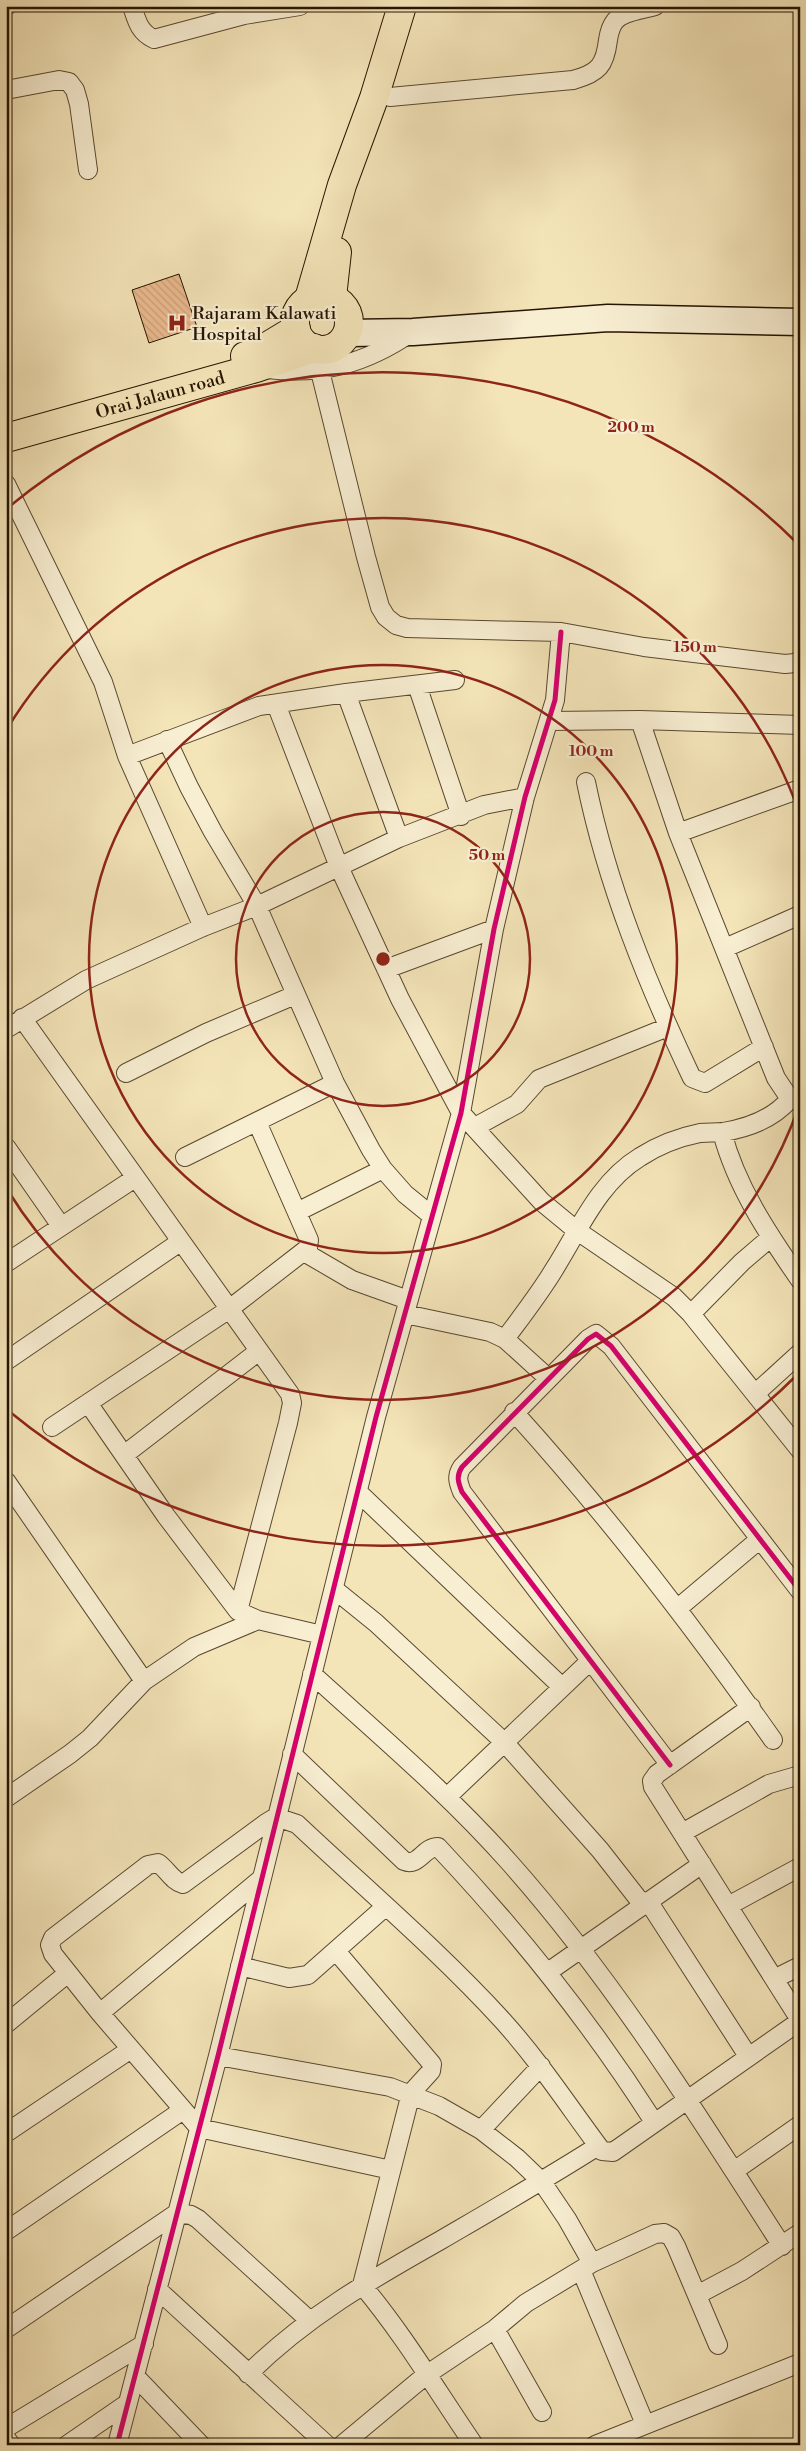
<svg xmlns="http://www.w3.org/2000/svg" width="806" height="2451" font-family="'Libre Bodoni',serif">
  <defs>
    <pattern id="building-back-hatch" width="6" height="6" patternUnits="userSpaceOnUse" patternTransform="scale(1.25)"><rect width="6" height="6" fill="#ebba8f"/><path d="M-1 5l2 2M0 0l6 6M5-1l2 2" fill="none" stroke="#c99f7a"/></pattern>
  </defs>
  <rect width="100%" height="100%" fill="#f4e5b9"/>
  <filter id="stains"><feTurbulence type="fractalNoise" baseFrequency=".004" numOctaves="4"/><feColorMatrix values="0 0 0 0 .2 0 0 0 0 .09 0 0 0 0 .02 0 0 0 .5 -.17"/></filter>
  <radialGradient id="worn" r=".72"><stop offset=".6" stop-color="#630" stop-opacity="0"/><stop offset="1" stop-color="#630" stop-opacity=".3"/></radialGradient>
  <path fill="url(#building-back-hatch)" stroke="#251401" d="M 179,274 L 197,327 L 149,343 L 132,290 Z"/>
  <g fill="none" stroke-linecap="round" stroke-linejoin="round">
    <g stroke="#59482f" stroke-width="20">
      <path id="street" d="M 6,6 L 7,6
        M 132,6 C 137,21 139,32 154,39 L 244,15 L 300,6
        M 6,90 L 59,80 L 69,82 L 75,90 L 79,104 L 88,170
        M 390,97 L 573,80 C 599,73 605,65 608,40 C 609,33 611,26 615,21 C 623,11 643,10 655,6
        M 267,369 C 323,375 365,364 412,332
        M 320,371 L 366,557 L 380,607 L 386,617 L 396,625 L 407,628 L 561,632 L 644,647 L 785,664 L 795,663 L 800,660
        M 6,484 L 103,682 L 127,756 L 203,927
        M 417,685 L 461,816
        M 346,693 L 399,838
        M 276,704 L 339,867 L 400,999 L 461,1113 L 542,1202 L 576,1230 L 674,1297 L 691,1314 L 800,1450
        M 640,720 L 678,833 L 776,1078 L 790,1099 L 800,1101
        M 550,721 L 640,720 L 800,725
        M 167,740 L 189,787 L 213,832 L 257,906 L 335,1083 L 371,1150 L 383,1169 L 405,1194 L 432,1216
        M 127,756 L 259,706 L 346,693 L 455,680
        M 586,782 C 607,885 647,983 692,1078 L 705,1083 L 764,1047
        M 678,833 L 800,789
        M 725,948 L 800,915
        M 386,969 L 494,929
        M 22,1018 L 290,1394 L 292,1403 L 288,1423 L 238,1611
        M 6,1029 L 86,980 L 203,927 L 257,906 L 399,838 L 484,805 L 525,797
        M 126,1073 L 206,1033 L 295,995
        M 475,1127 L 517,1104 L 539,1079 L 668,1027
        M 722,1132 C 736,1186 768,1234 800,1280
        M 6,1147 L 61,1226
        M 185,1157 L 335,1083
        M 297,1212 L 383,1169
        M 304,1252 L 352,1280 L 408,1300
        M 6,1263 L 135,1178
        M 405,1314 L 490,1332 L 505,1339 L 548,1378
        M 691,1314 L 742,1262 L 770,1238
        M 505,1339 C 522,1316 540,1293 555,1268 C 580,1228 599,1182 640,1157 C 657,1146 680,1137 700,1133 C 708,1132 715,1133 723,1132 C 748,1128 773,1119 790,1099
        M 6,1361 L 180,1242
        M 756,1393 L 800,1353
        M 88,1403 L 166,1516 L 238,1611 L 258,1620 L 322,1635
        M 514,1412 C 607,1515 693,1626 773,1740
        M 52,1427 L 228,1310 L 308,1248 L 309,1240 L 257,1122
        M 124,1455 L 259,1351
        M 6,1481 L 144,1681
        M 358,1492 L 562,1687
        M 334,1589 L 376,1623 L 504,1742 L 600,1850 L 643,1905
        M 677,1609 L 760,1539
        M 312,1674 C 379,1735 449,1794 509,1862 C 614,1980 697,2114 782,2246
        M 751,1707 L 657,1774 L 652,1781 L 653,1787 L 800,2020
        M 292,1754 L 404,1861 C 419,1867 423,1847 438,1847 C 518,1932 591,2023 654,2122
        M 670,1765 L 462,1492 C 458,1482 456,1476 462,1467 L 588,1339 L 596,1334 L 611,1346 L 800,1591
        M 447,1797 L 590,1661
        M 6,1798 L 70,1754 L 90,1738 L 144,1681 L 194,1647 L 258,1620
        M 682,1833 L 769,1784 L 800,1775
        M 648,1901 L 748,2056
        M 728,1906 L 800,1867
        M 336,1951 L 432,2064 L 431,2071 L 411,2093 L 362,2285 C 404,2335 437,2391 474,2445
        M 240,1966 L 289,1978 L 308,1975 L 385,1907
        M 548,1972 L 702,1864
        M 774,1979 L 800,1966
        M 100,2013 L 261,1879
        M 6,2024 L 68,1973
        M 218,2056 L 390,2087 L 439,2106 L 481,2130 L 517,2158 L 542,2182 L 567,2219 L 592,2263
        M 481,2130 L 541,2066
        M 6,2133 L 131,2049
        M 391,2170 L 199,2128 L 100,2013 L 53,1954 L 50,1945 L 53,1938 L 148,1865 L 158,1863 C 167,1869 172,1881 183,1884 L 266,1823 L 276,1817 L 297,1824 C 366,1889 439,1951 503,2021 C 540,2062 569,2107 602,2151 L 613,2152 L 800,2021
        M 734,2171 L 800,2125
        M 6,2231 L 183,2110
        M 581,2270 L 645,2424
        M 157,2289 L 327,2445
        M 697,2295 L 742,2271 L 800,2233
        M 6,2329 L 177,2213 L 191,2215 L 198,2219 L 309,2320
        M 495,2329 L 542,2412
        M 248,2374 C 307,2316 370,2280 441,2240 C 494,2209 546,2179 598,2146
        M 135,2376 L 201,2445
        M 6,2428 L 144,2344
        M 6,2438 L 11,2445
        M 67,2445 L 128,2403
        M 117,2445 L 218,2056 L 376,1417 L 461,1113 L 494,929 L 525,797 L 555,700 L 561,632
        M 342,2445 L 426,2375 L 495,2329 L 526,2303 L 592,2263 L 655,2234 L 664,2233 L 671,2237 L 676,2246 L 718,2345
        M 595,2445 L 800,2363"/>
    </g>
    <g stroke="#251401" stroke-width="29">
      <path id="secondary" d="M 348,333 L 413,332 L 608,318 L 800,322"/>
    </g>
    <g stroke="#251401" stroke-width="30">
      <g id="primary">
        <circle cx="322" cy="323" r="27"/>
        <path d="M 332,297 L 337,252"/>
        <path d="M 309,299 L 342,185 L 374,98 L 402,6"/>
        <path d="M 245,356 L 263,349 L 296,329"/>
        <path id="s1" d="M 6,438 L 256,368 L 314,348"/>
      </g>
    </g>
    <use href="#street" stroke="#f8eed2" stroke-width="18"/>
    <use href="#secondary" stroke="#f8eed2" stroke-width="26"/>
    <use href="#primary" stroke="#f4e5b9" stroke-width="28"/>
    <g stroke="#f8eed2" stroke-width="8">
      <path id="cycleway" d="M 670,1765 L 462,1492 C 458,1482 456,1476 462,1467 L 588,1339 L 596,1334 L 611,1346 L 800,1591
        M 117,2445 L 218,2056 L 376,1417 L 461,1113 L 494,929 L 525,797 L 555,700 L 561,632"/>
    </g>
    <use href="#cycleway" stroke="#d6006c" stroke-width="5"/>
  </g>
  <g fill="none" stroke="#8f2418" stroke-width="2.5">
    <circle cx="383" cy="959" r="147"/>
    <circle cx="383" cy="959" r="294"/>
    <path d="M799 1106A441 441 0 0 1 7 1189M7 729A441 441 0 0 1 799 812"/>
    <path d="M798 1374A587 587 0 0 1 10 1412M10 506A587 587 0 0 1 798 544"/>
  </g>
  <defs>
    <g id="hospital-bare" transform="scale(1.5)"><path d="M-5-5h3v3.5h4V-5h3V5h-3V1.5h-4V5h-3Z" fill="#8f2418" stroke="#f8eed2" stroke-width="2.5" paint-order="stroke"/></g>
  </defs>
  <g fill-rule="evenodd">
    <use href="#hospital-bare" x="177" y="323"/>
  </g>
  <g text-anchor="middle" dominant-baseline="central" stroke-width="4.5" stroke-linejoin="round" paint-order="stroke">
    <g font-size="18" fill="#251401" stroke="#f8eed2" text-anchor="start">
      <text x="192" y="313">Rajaram Kalawati<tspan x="192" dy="21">Hospital</tspan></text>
    </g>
    <g font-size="18" fill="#251401" stroke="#f8eed2">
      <text stroke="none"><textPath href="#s1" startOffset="160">Orai Jalaun road</textPath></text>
    </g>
  </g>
  <circle cx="383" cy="959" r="8" fill="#8f2418" stroke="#f8eed2" stroke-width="2.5"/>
  <g font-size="15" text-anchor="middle" font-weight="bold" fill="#8f2418" stroke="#f8eed2" stroke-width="4.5" stroke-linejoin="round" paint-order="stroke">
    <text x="631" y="432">200 m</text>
    <text x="695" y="652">150 m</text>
    <text x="591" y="756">100 m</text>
    <text x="487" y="860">50 m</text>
  </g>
  <rect width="806" height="2451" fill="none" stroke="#f4e5b9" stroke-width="25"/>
  <rect x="8" y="8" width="791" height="2436" fill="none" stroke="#251401" stroke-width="2.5"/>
  <rect x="12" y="12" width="781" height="2426" fill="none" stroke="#251401"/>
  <rect width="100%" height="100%" filter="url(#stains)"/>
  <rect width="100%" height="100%" fill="url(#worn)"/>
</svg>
